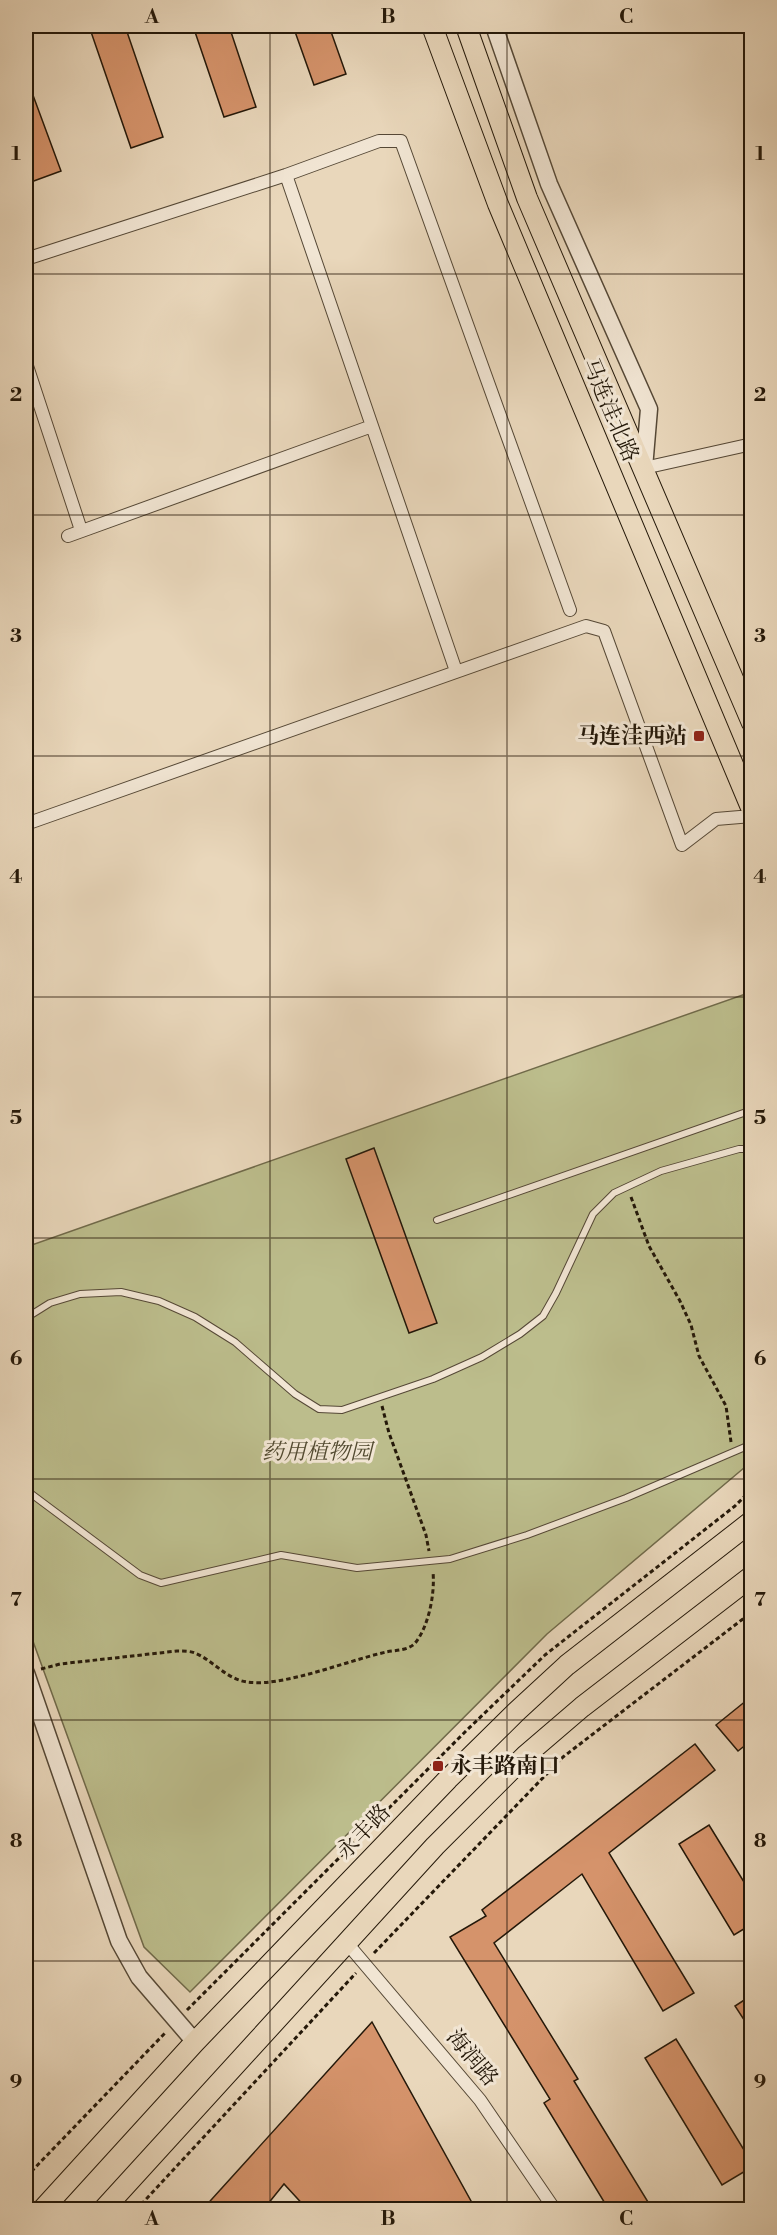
<svg xmlns="http://www.w3.org/2000/svg" width="777" height="2235" font-family="'Libre Bodoni','Noto Serif SC',serif">
  <rect width="100%" height="100%" fill="#e9d7bb"/>
  <filter id="stains"><feTurbulence type="fractalNoise" baseFrequency=".00333" numOctaves="4"/><feColorMatrix values="0 0 0 0 .2 0 0 0 0 .09 0 0 0 0 .02 0 0 0 .5 -.17"/></filter>
  <radialGradient id="worn" r=".72"><stop offset=".6" stop-color="#630" stop-opacity="0"/><stop offset="1" stop-color="#630" stop-opacity=".3"/></radialGradient>
  <path fill="#bcbd8c" stroke="#706a4a" stroke-width="1.5" d="M 751,992 L 751,1462 L 547,1634 L 190,1992 L 144,1947 L 26,1622 L 26,1247 Z"/>
  <path fill="#d5936b" stroke="#241809" stroke-width="1.5" d="M 89,26 L 125,26 L 163,137 L 131,148 Z
    M 193,26 L 229,26 L 256,107 L 224,117 Z
    M 293,26 L 329,26 L 346,74 L 314,85 Z
    M 26,79 L 27,79 L 61,171 L 31,182 L 26,168 Z
    M 374,1148 L 437,1323 L 409,1333 L 346,1159 Z
    M 752,1696 L 752,1740 L 738,1751 L 716,1725 Z
    M 695,1744 L 715,1770 L 609,1853 L 694,1993 L 663,2011 L 582,1874 L 494,1943 L 578,2079 L 574,2081 L 648,2202 L 635,2210 L 609,2210 L 544,2103 L 550,2099 L 450,1937 L 486,1916 L 482,1910 Z
    M 709,1825 L 752,1895 L 752,1924 L 734,1935 L 679,1844 Z
    M 752,1995 L 752,2032 L 735,2006 Z
    M 372,2022 L 476,2210 L 308,2210 L 284,2184 L 263,2210 L 202,2210 Z
    M 676,2039 L 752,2163 L 752,2167 L 722,2185 L 645,2058 Z"/>
  <g fill="none" stroke-linecap="round" stroke-linejoin="round">
    <g stroke="#554836" stroke-width="8">
      <path id="service" d="M 437,1220 L 752,1110
        M 26,1318 L 50,1303 L 80,1294 L 121,1292 L 159,1301 L 195,1317 L 235,1342 L 295,1394 L 319,1409 L 342,1410 L 433,1379 L 482,1357 L 520,1334 L 543,1316 L 556,1293 L 593,1214 L 614,1193 L 661,1171 L 739,1149 L 752,1149
        M 26,1490 L 140,1575 L 161,1583 L 281,1555 L 357,1568 L 450,1559 L 527,1535 L 626,1498 L 752,1444"/>
    </g>
    <g stroke="#554836" stroke-width="14">
      <path id="minor" d="M 286,175 L 456,671
        M 26,259 L 286,175 L 379,141 L 401,141 L 570,610
        M 26,363 L 81,530
        M 644,468 L 752,444
        M 68,536 L 372,426
        M 26,824 L 586,626 L 604,631 L 682,845 L 716,819 L 752,816
        M 346,1942 L 480,2100 L 555,2210
        M 747,2210 L 752,2207"/>
    </g>
    <g stroke="#554836" stroke-width="19">
      <path id="tertiary" d="M 494,26 L 549,184 L 649,409 L 644,468
        M 26,1673 L 119,1941 L 139,1977 L 195,2042"/>
    </g>
    <g stroke="#241809" stroke-width="22">
      <path id="primary" d="M 432,26 L 498,204 L 752,810
        M 466,26 L 527,198 L 752,723
        M 42,2210 L 195,2042 L 448,1779 L 516,1712 L 567,1665 L 752,1521
        M 103,2210 L 435,1846 L 526,1755 L 582,1707 L 752,1576"/>
    </g>
    <path stroke="#241809" stroke-width="3" stroke-dasharray="4.5 3" stroke-linecap="butt" d="M 631,1197 L 649,1246 L 680,1301 L 691,1325 L 699,1356 L 726,1406 L 731,1442
      M 382,1406 L 389,1433 L 426,1535 L 429,1551
      M 41,1669 L 60,1664 L 177,1651 C 183,1651 190,1651 195,1653 C 214,1661 226,1679 247,1682 C 254,1683 263,1683 270,1682 C 309,1677 348,1661 386,1652 C 395,1650 409,1651 416,1642 C 429,1625 435,1593 433,1572
      M 374,1953 L 563,1757 L 752,1612
      M 187,2010 L 467,1730 L 545,1655 L 735,1506 L 752,1489
      M 26,2177 L 166,2032
      M 136,2210 L 356,1973"/>
    <use href="#service" stroke="#f1e5d3" stroke-width="6"/>
    <use href="#minor" stroke="#f1e5d3" stroke-width="12"/>
    <use href="#tertiary" stroke="#f1e5d3" stroke-width="16"/>
    <use href="#primary" stroke="#e9d7bb" stroke-width="20"/>
  </g>
  <path fill="none" stroke="#241809" stroke-width="1.5" stroke-opacity="0.55" d="M 270,26 L 270,2210M 507,26 L 507,2210M 26,274 L 752,274M 26,515 L 752,515M 26,756 L 752,756M 26,997 L 752,997M 26,1238 L 752,1238M 26,1479 L 752,1479M 26,1720 L 752,1720M 26,1961 L 752,1961"/>
  <g fill="#8f2418" stroke="#f1e5d3" stroke-width="2">
    <rect x="693" y="730" width="12" height="12" rx="3"/>
    <rect x="432" y="1760" width="12" height="12" rx="3"/>
  </g>
  <g text-anchor="middle" dominant-baseline="central" stroke-width="6" stroke-linejoin="round" paint-order="stroke">
    <g font-size="22" fill="#241809" stroke="#f1e5d3">
      <text transform="translate(610 410) rotate(67)">马连洼北路</text>
      <text transform="translate(364 1832) rotate(-46)">永丰路</text>
      <text transform="translate(472 2058) rotate(50)">海润路</text>
    </g>
    <g font-size="22" font-weight="bold" fill="#241809" stroke="#f1e5d3" text-anchor="end">
      <text x="687" y="736">马连洼西站</text>
      <text x="450" y="1766" text-anchor="start">永丰路南口</text>
    </g>
    <g font-size="22" font-style="italic" fill="#524a30" stroke="#f1e5d3">
      <text x="317" y="1452">药用植物园</text>
    </g>
  </g>
  <rect width="777" height="2235" fill="none" stroke="#e9d7bb" stroke-width="66"/>
  <rect x="33" y="33" width="711" height="2169" fill="none" stroke="#241809" stroke-width="2"/>
  <g font-size="20" text-anchor="middle" font-weight="bold" fill="#241809">
    <text x="152" y="23">A</text>
    <text x="388" y="23">B</text>
    <text x="626" y="23">C</text>
    <text x="16" y="160">1</text>
    <text x="760" y="160">1</text>
    <text x="16" y="401">2</text>
    <text x="760" y="401">2</text>
    <text x="16" y="642">3</text>
    <text x="760" y="642">3</text>
    <text x="16" y="883">4</text>
    <text x="760" y="883">4</text>
    <text x="16" y="1124">5</text>
    <text x="760" y="1124">5</text>
    <text x="16" y="1365">6</text>
    <text x="760" y="1365">6</text>
    <text x="16" y="1606">7</text>
    <text x="760" y="1606">7</text>
    <text x="16" y="1847">8</text>
    <text x="760" y="1847">8</text>
    <text x="16" y="2088">9</text>
    <text x="760" y="2088">9</text>
    <text x="152" y="2225">A</text>
    <text x="388" y="2225">B</text>
    <text x="626" y="2225">C</text>
  </g>
  <rect width="100%" height="100%" filter="url(#stains)"/>
  <rect width="100%" height="100%" fill="url(#worn)"/>
</svg>
